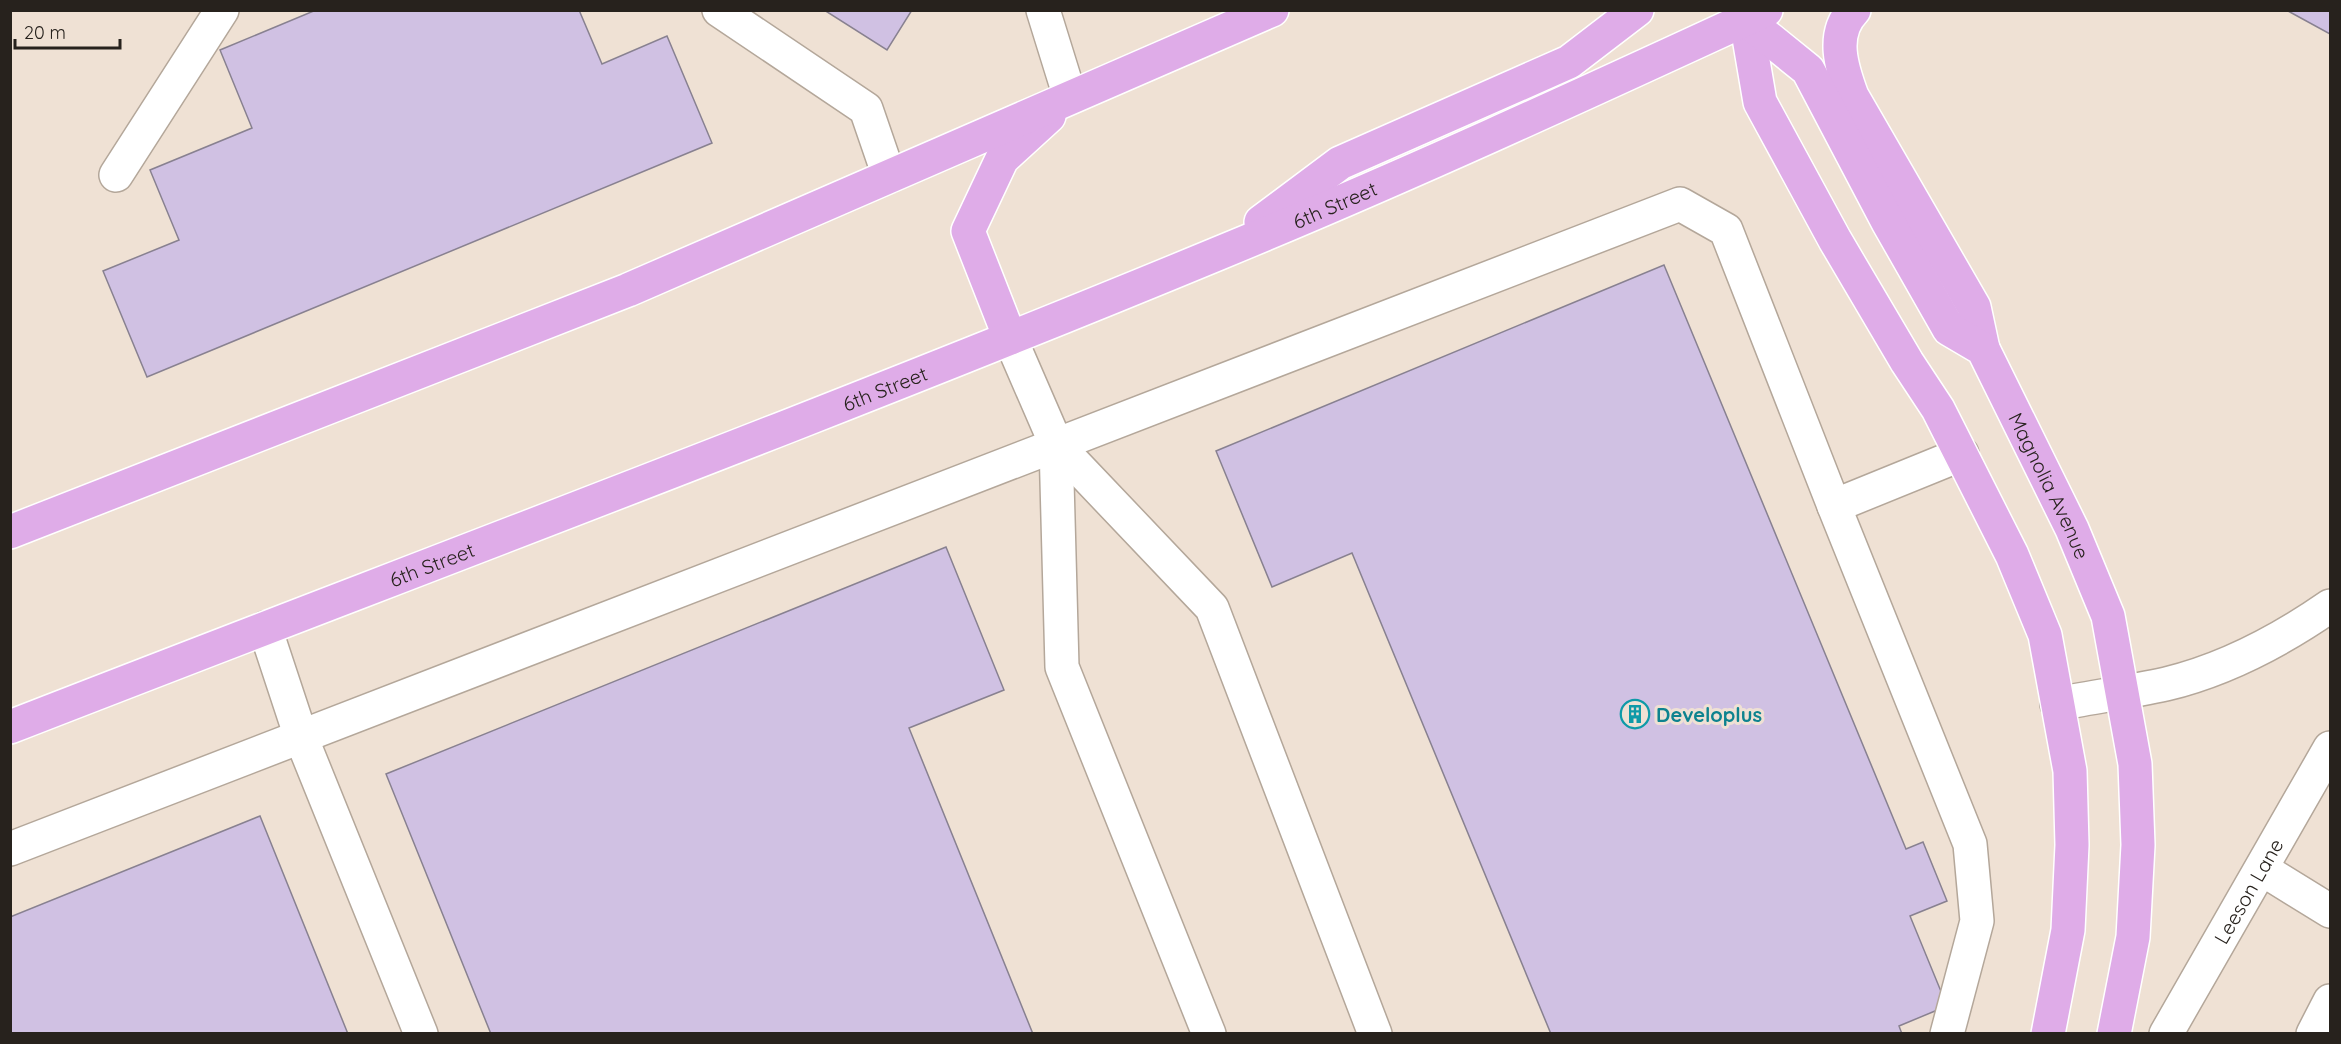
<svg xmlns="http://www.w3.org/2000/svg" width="2341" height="1044" font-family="Quicksand,sans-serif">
  <rect width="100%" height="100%" fill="#efe1d4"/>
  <path fill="#d0c1e3" stroke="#888190" stroke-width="1.5" d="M 316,10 L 579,10 L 602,64 L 667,36 L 712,143 L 147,377 L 103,271 L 179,240 L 150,170 L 252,128 L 220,50 Z
    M 824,10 L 912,10 L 887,50 Z
    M 2330,10 L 2330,34 L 2288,11 L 2289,10 Z
    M 1664,265 L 1906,849 L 1923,842 L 1947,901 L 1910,916 L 1947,1006 L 1899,1026 L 1902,1034 L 1551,1034 L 1352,553 L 1272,587 L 1216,451 Z
    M 946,547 L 1004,690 L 909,728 L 1033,1034 L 491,1034 L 386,774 Z
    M 260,816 L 348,1034 L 10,1034 L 10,917 Z"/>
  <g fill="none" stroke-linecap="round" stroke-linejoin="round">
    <g stroke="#b4a79a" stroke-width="36">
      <g id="minor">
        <path d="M 719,10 L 866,109 L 889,176"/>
        <path d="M 1043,10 L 1070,97"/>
        <path d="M 116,175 L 222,10"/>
        <path d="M 1010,338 L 1056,444 L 1212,608 L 1375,1034"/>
        <path d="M 1056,444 L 1062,667 L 1209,1034"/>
        <path d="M 1834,506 L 1970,844 L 1977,921 L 1947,1034"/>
        <path d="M 265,628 L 301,737 L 421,1034"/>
        <path d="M 2057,704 C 2093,697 2130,692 2166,684 C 2224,670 2281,640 2330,606"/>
        <path d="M 10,849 L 1680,204 L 1726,230 L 1834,506 L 1962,454"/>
        <path d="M 2262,869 L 2330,911"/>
        <path id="s1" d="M 2166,1034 L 2330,748"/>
        <path d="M 2313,1034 L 2330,1001"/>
      </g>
    </g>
    <g stroke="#fff" stroke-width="36">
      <g id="major">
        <path d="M 1741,10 L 1746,20 L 1760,102 L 1835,240 L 1907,362 L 1938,409 L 2012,555 L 2045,635 L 2070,771 L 2072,845 L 2068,930 L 2048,1034"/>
        <path d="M 1854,10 C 1830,34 1842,69 1852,96 L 1974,307 L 1983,349"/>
        <path id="s2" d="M 1746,20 L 1808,70 L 1888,222 L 1949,329 L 1983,349 L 2072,529 L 2108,616 L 2135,764 L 2138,845 L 2133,937 L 2114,1034"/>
        <path d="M 1261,222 L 1340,163 L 1569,62 L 1637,10"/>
        <path d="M 1010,338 L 968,231 L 1002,159 L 1049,116"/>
        <path d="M 10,532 L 628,290 L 1272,10"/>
        <path id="s3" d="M 10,727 C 413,570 818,419 1217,254 C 1402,178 1584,94 1766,10"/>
      </g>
    </g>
    <use href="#minor" stroke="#fff" stroke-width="33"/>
    <use href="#major" stroke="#dface8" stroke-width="33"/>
  </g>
  <defs>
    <g id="building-ring" transform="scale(1.5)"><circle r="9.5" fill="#efe1d4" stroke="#0f9aa8" stroke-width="1.5"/><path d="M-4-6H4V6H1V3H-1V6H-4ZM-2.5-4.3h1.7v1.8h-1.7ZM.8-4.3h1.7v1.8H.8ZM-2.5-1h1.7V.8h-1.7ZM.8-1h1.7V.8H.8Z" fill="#0f9aa8"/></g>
  </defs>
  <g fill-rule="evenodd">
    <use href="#building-ring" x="1635" y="714"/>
  </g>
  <g text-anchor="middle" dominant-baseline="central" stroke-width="6" stroke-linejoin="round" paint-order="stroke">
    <g font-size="20" fill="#27221d" stroke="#efe1d4">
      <text stroke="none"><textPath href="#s3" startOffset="1424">6th Street</textPath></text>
      <text stroke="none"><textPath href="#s3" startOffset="938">6th Street</textPath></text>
      <text stroke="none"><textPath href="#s2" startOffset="566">Magnolia Avenue</textPath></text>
      <text stroke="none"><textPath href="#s3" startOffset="452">6th Street</textPath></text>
      <text stroke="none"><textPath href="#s1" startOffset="165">Leeson Lane</textPath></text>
    </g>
    <g font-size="20" font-weight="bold" fill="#0d838f" stroke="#efe1d4" text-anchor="start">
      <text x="1656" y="714">Developlus</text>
    </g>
  </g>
  <rect width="2341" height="1044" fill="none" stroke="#27221d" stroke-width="24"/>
  <path d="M15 39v9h105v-9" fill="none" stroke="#27221d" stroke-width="3"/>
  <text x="24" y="39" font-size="18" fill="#27221d" stroke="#efe1d4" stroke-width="4.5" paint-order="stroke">20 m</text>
</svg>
